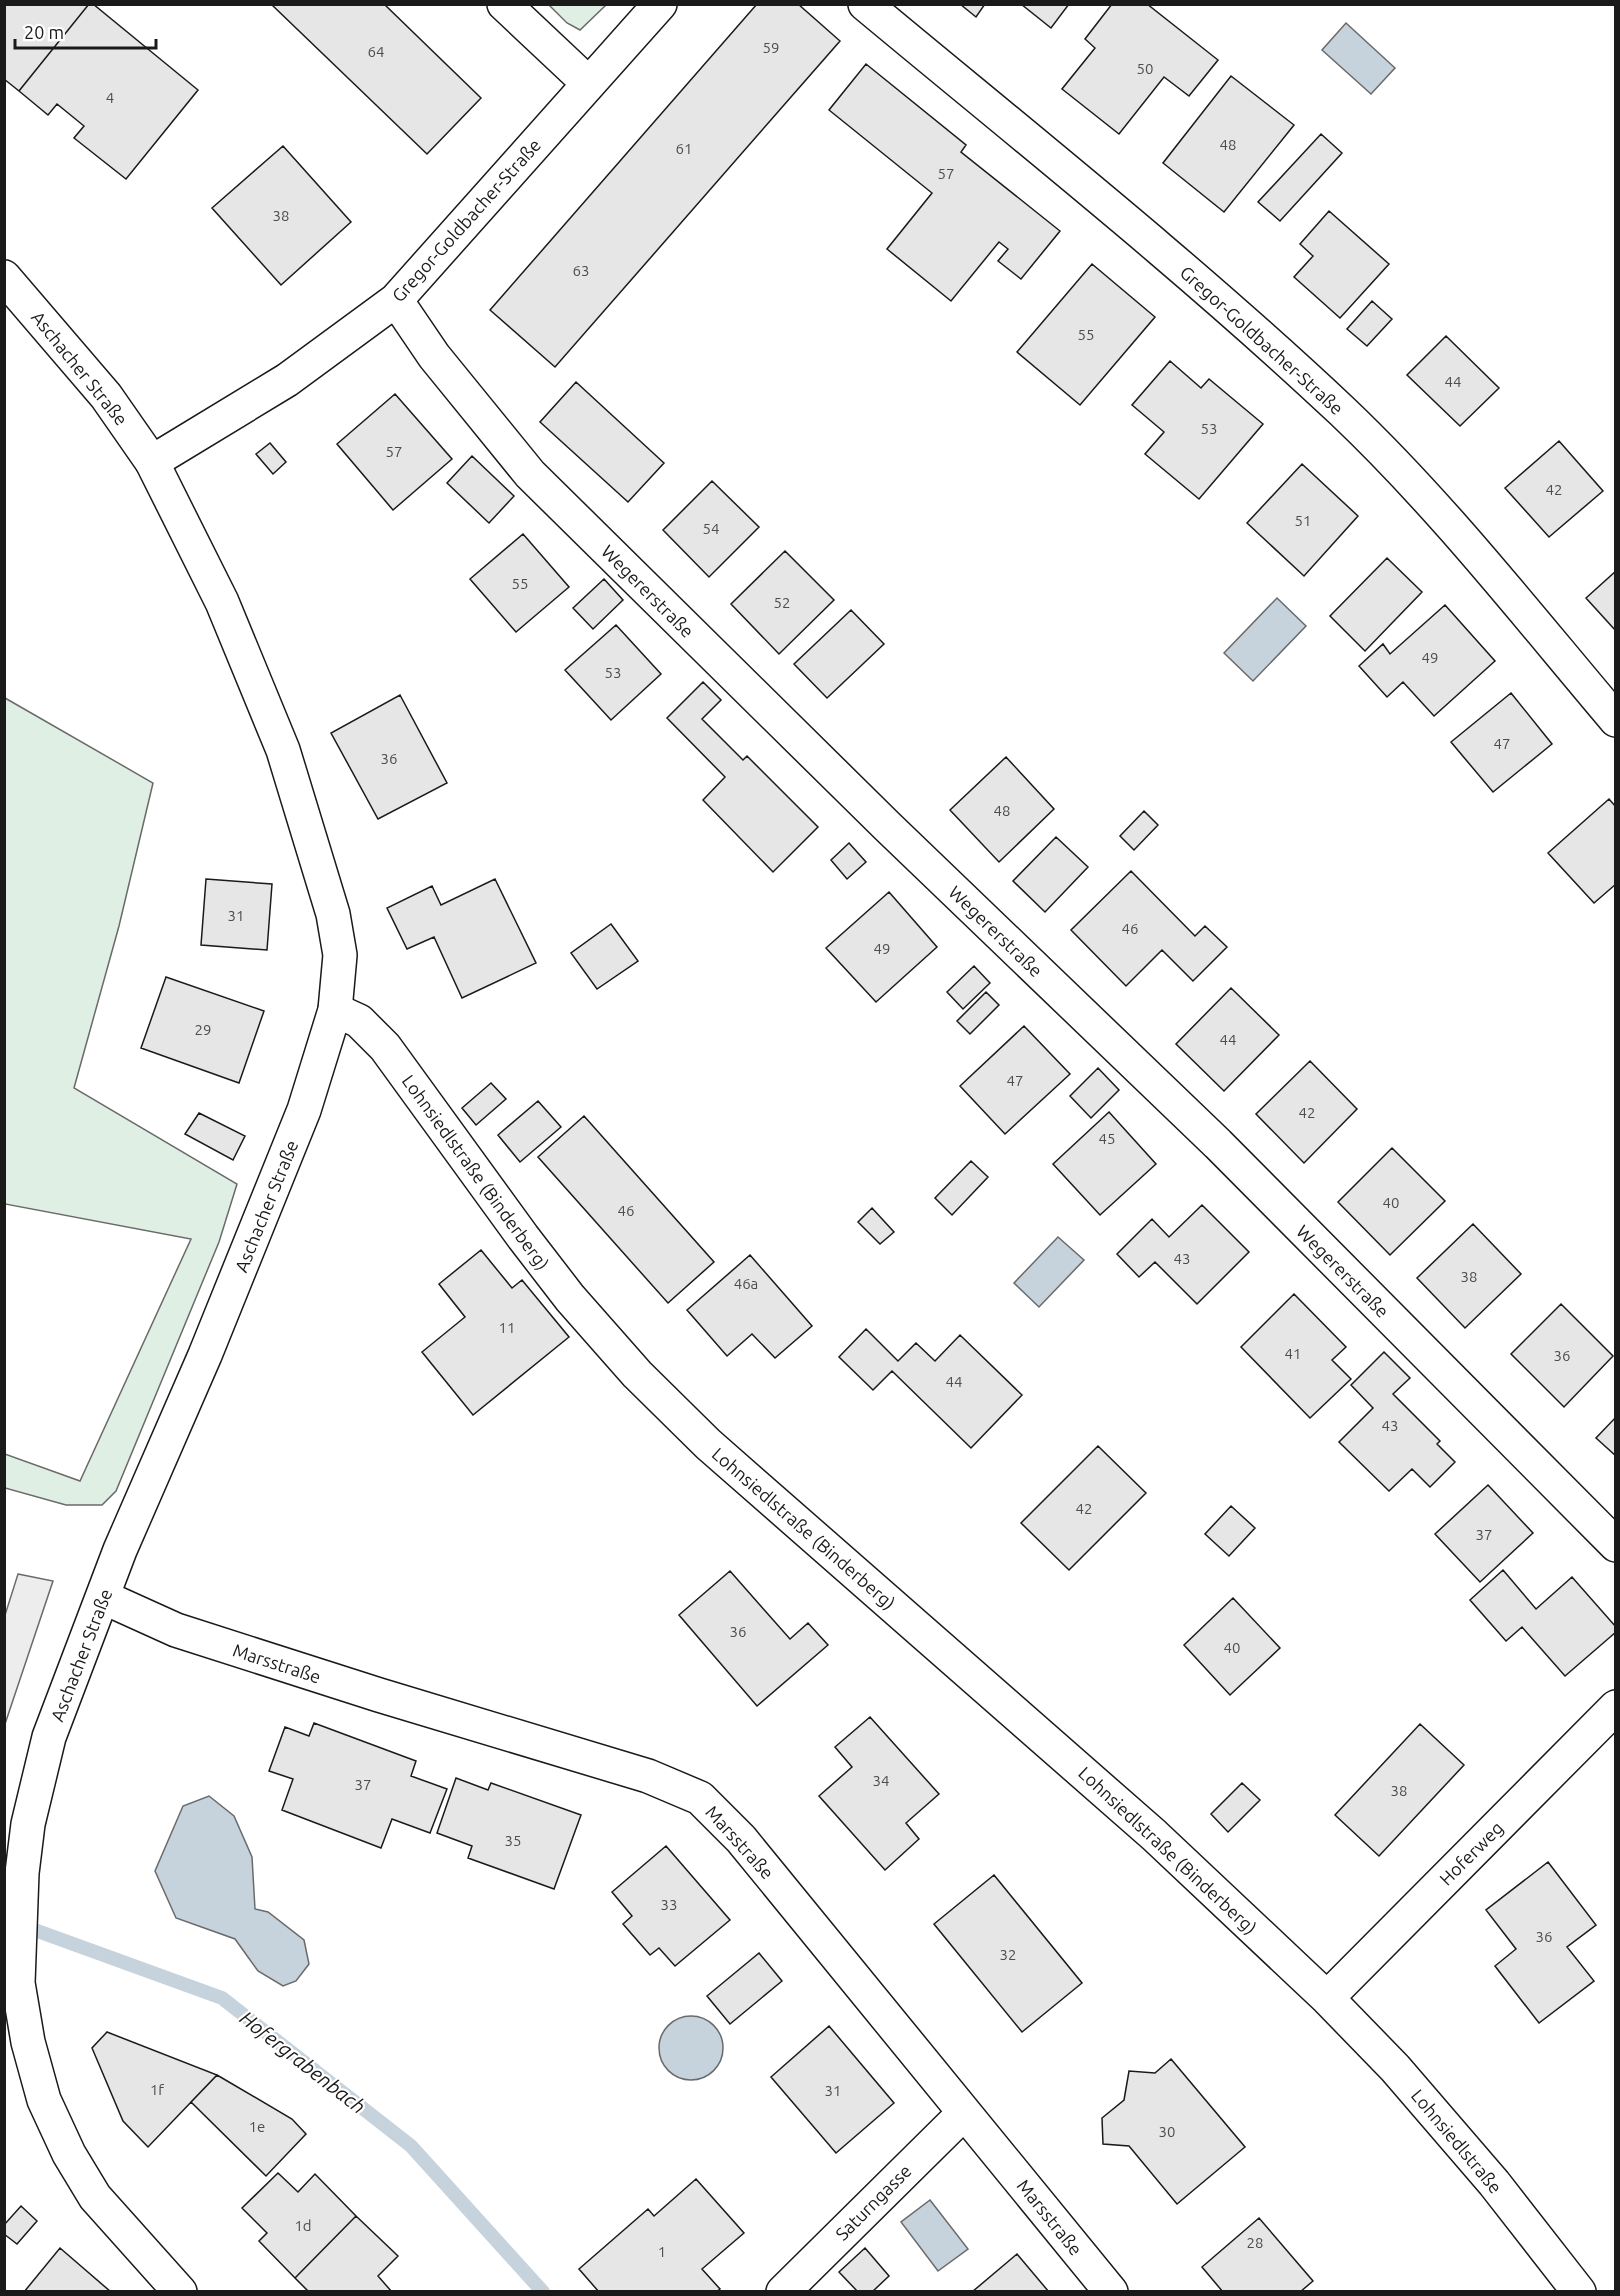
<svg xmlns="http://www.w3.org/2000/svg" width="1620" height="2296" font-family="Ubuntu,sans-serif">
  <rect width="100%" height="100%" fill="#fff"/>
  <path fill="#e0efe3" stroke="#6a6a6a" stroke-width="1.5" d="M 549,5 L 606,5 L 580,30 L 567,23 Z
    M 5,698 L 153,783 L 119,926 L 74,1088 L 237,1184 L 219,1242 L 116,1491 L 102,1505 L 66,1505 L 5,1488 L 5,1454 L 80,1481 L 191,1239 L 5,1204 Z"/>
  <path fill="#ededed" stroke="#6a6a6a" stroke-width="1.5" d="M 18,1574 L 53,1581 L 5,1724 L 5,1615 Z"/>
  <path fill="#c6d2dc" stroke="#6a6a6a" stroke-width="1.5" d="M 1346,23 L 1395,68 L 1371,94 L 1322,50 Z
    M 1277,598 L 1306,626 L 1253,681 L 1224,653 Z
    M 1058,1237 L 1084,1260 L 1039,1307 L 1014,1283 Z
    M 209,1796 L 234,1816 L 252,1857 L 255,1909 L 268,1912 L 304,1940 L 309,1964 L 296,1981 L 283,1986 L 258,1971 L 235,1939 L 176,1918 L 155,1871 L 183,1806 Z
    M659 2048a32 32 0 1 1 64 0a32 32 0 1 1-64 0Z
    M 930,2200 L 968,2249 L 938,2271 L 901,2222 Z"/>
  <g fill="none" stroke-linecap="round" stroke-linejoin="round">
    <path stroke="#c6d2dc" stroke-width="14" d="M 21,1925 L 222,1998 L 411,2146 L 543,2292"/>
  </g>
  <path fill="#e6e6e6" stroke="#1a1a1a" stroke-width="1.5" d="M 4,4 L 89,4 L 19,91 L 4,79 Z
    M 89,4 L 93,4 L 198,90 L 126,179 L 74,138 L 84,126 L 57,104 L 48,115 L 19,91 Z
    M 271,4 L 384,4 L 481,98 L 427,154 Z
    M 757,4 L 798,4 L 840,41 L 555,367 L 490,310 Z
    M 960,4 L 985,4 L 976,17 Z
    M 1021,4 L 1069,4 L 1051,28 Z
    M 1112,4 L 1147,4 L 1218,60 L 1189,96 L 1164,77 L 1119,134 L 1062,89 L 1095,48 L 1085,39 Z
    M 866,64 L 966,145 L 961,152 L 1060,231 L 1021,279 L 998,261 L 1008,249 L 999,242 L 951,301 L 887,249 L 932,193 L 829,110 Z
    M 1231,76 L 1294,125 L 1224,212 L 1163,163 Z
    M 1321,134 L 1342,153 L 1280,221 L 1258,202 Z
    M 283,146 L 351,222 L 281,285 L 212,208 Z
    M 1329,211 L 1389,264 L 1340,318 L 1294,277 L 1313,256 L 1300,244 Z
    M 1092,264 L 1155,317 L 1080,405 L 1017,352 Z
    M 1372,301 L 1392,319 L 1367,346 L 1347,329 Z
    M 1446,336 L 1499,388 L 1460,426 L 1407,375 Z
    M 1170,361 L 1201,388 L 1209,379 L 1263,424 L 1199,499 L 1145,454 L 1164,432 L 1132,405 Z
    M 576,382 L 664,463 L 628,502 L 540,422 Z
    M 395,394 L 452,459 L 393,510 L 337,444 Z
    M 1559,441 L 1603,491 L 1549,537 L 1505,488 Z
    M 270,443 L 286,462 L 273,474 L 256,454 Z
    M 472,456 L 514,496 L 489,523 L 447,483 Z
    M 1302,464 L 1358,516 L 1304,576 L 1247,523 Z
    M 712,481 L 759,527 L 709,577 L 663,530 Z
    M 523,534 L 569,587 L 516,632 L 470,579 Z
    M 785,551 L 834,600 L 779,654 L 731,604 Z
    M 1387,558 L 1422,592 L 1365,651 L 1330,616 Z
    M 1616,571 L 1616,631 L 1586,598 Z
    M 604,579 L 623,600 L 593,629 L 573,608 Z
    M 1445,605 L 1495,661 L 1434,716 L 1403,682 L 1387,697 L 1359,666 L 1383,644 L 1390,654 Z
    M 851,610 L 884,644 L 827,698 L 794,664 Z
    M 616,625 L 661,674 L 611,720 L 565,670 Z
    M 703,682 L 721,700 L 702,719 L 743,760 L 747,756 L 818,827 L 773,872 L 703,800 L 725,777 L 667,718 Z
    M 1511,693 L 1552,744 L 1493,792 L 1451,742 Z
    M 400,695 L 447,783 L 378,819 L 331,733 Z
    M 1006,757 L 1054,809 L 999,862 L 950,810 Z
    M 1609,799 L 1616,807 L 1616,884 L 1594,903 L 1548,853 Z
    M 1144,811 L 1158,825 L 1134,850 L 1120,836 Z
    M 1056,837 L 1088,867 L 1045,912 L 1013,881 Z
    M 849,843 L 866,862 L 847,879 L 831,860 Z
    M 1131,871 L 1195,936 L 1205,926 L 1227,947 L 1193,981 L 1162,950 L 1126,986 L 1071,930 Z
    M 206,879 L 272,884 L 267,950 L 201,945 Z
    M 495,879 L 536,963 L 462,998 L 434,937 L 407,949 L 387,908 L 432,886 L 441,905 Z
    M 889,892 L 937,947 L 876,1002 L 826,948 Z
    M 611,924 L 638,961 L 597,989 L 571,953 Z
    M 974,966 L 990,983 L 963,1009 L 947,992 Z
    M 166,977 L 264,1011 L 239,1083 L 141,1048 Z
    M 1231,988 L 1279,1035 L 1224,1091 L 1176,1044 Z
    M 986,992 L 999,1005 L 970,1034 L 957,1021 Z
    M 1024,1026 L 1070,1074 L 1005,1134 L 960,1086 Z
    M 1310,1061 L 1357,1109 L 1304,1163 L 1256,1114 Z
    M 1098,1068 L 1119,1090 L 1091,1118 L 1070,1096 Z
    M 491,1083 L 506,1099 L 476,1125 L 462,1108 Z
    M 538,1101 L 561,1127 L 520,1162 L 498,1135 Z
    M 1109,1112 L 1156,1164 L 1100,1215 L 1053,1164 Z
    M 199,1113 L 245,1136 L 233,1160 L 185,1134 Z
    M 584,1116 L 714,1262 L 668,1303 L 538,1157 Z
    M 1392,1148 L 1445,1201 L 1390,1255 L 1338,1202 Z
    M 971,1161 L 988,1177 L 952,1215 L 935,1198 Z
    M 1202,1205 L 1249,1252 L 1197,1304 L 1155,1262 L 1139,1277 L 1117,1254 L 1152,1219 L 1169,1237 Z
    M 872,1208 L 894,1232 L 880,1244 L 858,1222 Z
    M 1473,1224 L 1521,1274 L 1465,1328 L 1417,1278 Z
    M 481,1250 L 512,1288 L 522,1280 L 569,1337 L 473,1415 L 422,1352 L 465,1317 L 439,1284 Z
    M 750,1255 L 812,1326 L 775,1358 L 752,1334 L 727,1356 L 687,1310 Z
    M 1294,1294 L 1346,1347 L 1332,1360 L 1351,1379 L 1310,1418 L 1241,1347 Z
    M 1561,1304 L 1613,1356 L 1564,1407 L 1511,1354 Z
    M 866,1329 L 898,1361 L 916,1343 L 935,1361 L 960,1335 L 1022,1395 L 971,1448 L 892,1371 L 873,1390 L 839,1357 Z
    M 1384,1352 L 1410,1378 L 1393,1394 L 1440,1441 L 1437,1444 L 1455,1462 L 1430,1487 L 1412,1469 L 1389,1491 L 1339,1442 L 1373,1408 L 1351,1385 Z
    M 1616,1417 L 1616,1456 L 1596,1438 Z
    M 1098,1446 L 1146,1493 L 1069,1570 L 1021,1523 Z
    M 1488,1485 L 1533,1533 L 1480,1582 L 1435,1534 Z
    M 1231,1506 L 1255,1528 L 1229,1556 L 1205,1534 Z
    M 1503,1570 L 1536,1609 L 1572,1577 L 1616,1627 L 1616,1632 L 1565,1676 L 1522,1627 L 1506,1641 L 1470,1600 Z
    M 730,1571 L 790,1639 L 808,1623 L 828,1645 L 757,1706 L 679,1615 Z
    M 1233,1598 L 1280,1648 L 1230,1695 L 1184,1645 Z
    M 870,1717 L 939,1794 L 906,1823 L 919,1839 L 885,1870 L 819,1796 L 852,1767 L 835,1747 Z
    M 314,1723 L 416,1761 L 411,1776 L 447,1789 L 430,1833 L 392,1819 L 381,1848 L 282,1810 L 293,1779 L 269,1771 L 285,1727 L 309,1736 Z
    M 1420,1724 L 1464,1765 L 1379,1856 L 1335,1815 Z
    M 456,1778 L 488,1790 L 491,1783 L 581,1815 L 554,1889 L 468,1858 L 472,1846 L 437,1833 Z
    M 1242,1783 L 1260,1800 L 1228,1832 L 1211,1814 Z
    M 666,1846 L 730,1920 L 675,1966 L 659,1948 L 650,1955 L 623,1924 L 632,1916 L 612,1892 Z
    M 1548,1862 L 1596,1925 L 1567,1947 L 1594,1981 L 1539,2023 L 1495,1966 L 1516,1949 L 1486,1910 Z
    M 994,1875 L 1082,1983 L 1022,2032 L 934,1924 Z
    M 759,1953 L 782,1981 L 730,2024 L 707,1996 Z
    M 829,2026 L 894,2103 L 836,2153 L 771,2077 Z
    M 107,2032 L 217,2075 L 148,2147 L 123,2121 L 92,2048 Z
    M 1171,2059 L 1245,2147 L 1177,2204 L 1129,2146 L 1103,2144 L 1102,2118 L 1124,2100 L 1129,2071 L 1155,2073 Z
    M 217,2075 L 292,2119 L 306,2134 L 266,2176 L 191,2102 Z
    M 278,2173 L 298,2192 L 315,2174 L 356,2216 L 295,2278 L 259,2241 L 267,2233 L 242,2208 Z
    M 696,2179 L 744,2233 L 702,2269 L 720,2289 L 716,2292 L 599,2292 L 579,2269 L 648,2209 L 654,2216 Z
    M 21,2206 L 37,2221 L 17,2244 L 4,2234 L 4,2225 Z
    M 356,2216 L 398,2256 L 378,2276 L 392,2292 L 309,2292 L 295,2278 Z
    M 1259,2218 L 1313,2281 L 1300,2292 L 1223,2292 L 1202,2267 Z
    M 60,2248 L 111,2292 L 24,2292 Z
    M 865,2248 L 889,2276 L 872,2292 L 858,2292 L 839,2272 Z
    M 1017,2254 L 1049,2292 L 972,2292 Z"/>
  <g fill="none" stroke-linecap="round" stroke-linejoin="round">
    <g stroke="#1a1a1a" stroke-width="36">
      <path id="minor" d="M 504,4 L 588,83
        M 865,4 C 1026,138 1190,268 1342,411 C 1442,506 1527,615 1616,720
        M 396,300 L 434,356 L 530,474 L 887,826 L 1218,1144 L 1616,1545
        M 152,462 L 287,380 L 396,300 L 660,4
        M 335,1010 L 359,1021 L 385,1047 L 523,1237 L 570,1298 L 637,1374 L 708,1444 L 1154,1835 L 1327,1998 L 1395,2068 L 1494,2183 L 1579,2292
        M 103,1597 L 176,1630 L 379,1695 L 648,1776 L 700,1798 L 741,1839 L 1111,2292
        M 1327,1998 L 1616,1707
        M 783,2292 L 964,2113"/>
    </g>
    <g stroke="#1a1a1a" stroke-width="36">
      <path id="tertiary" d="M 4,277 L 106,396 L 152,462 L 222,602 L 283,750 L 333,914 L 340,955 L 335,1010 L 304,1110 L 205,1355 L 120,1550 L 49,1737 L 28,1824 L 22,1873 L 18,1983 L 28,2042 L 44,2100 L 69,2154 L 95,2197 L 180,2292"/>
    </g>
    <use href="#minor" stroke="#fff" stroke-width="33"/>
    <use href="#tertiary" stroke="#fff" stroke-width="33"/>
  </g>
  <g text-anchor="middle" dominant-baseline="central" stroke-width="4.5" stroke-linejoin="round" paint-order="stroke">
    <g font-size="15" fill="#4d4d4d">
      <text x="771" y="47">59</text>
      <text x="376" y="51">64</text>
      <text x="1145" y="68">50</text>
      <text x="110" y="97">4</text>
      <text x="1228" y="144">48</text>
      <text x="684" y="148">61</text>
      <text x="946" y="173">57</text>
      <text x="281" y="215">38</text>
      <text x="581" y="270">63</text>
      <text x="1086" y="334">55</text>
      <text x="1453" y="381">44</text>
      <text x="1209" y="428">53</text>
      <text x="394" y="451">57</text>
      <text x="1554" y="489">42</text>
      <text x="1303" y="520">51</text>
      <text x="711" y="528">54</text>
      <text x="520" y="583">55</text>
      <text x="782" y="602">52</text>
      <text x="1430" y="657">49</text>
      <text x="613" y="672">53</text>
      <text x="1502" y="743">47</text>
      <text x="389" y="758">36</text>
      <text x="1002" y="810">48</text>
      <text x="236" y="915">31</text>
      <text x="1130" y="928">46</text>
      <text x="882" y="948">49</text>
      <text x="203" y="1029">29</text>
      <text x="1228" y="1039">44</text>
      <text x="1015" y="1080">47</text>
      <text x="1307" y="1112">42</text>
      <text x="1107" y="1138">45</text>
      <text x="1391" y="1202">40</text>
      <text x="626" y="1210">46</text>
      <text x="1182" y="1258">43</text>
      <text x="1469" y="1276">38</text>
      <text x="746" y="1283">46a</text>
      <text x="507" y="1327">11</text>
      <text x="1293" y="1353">41</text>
      <text x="1562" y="1355">36</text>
      <text x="954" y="1381">44</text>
      <text x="1390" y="1425">43</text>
      <text x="1084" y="1508">42</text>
      <text x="1484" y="1534">37</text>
      <text x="738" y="1631">36</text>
      <text x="1232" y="1647">40</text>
      <text x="881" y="1780">34</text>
      <text x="363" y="1784">37</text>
      <text x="1399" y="1790">38</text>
      <text x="513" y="1840">35</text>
      <text x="669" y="1904">33</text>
      <text x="1544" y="1936">36</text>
      <text x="1008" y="1954">32</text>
      <text x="157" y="2089">1f</text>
      <text x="833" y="2090">31</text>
      <text x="257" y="2126">1e</text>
      <text x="1167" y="2131">30</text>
      <text x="303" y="2225">1d</text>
      <text x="1255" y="2242">28</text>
      <text x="662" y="2251">1</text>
    </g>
    <g font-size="18" fill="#1a1a1a" stroke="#fff">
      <text transform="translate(466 220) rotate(-48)">Gregor-Goldbacher-Straße</text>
      <text transform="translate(1262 340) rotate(42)">Gregor-Goldbacher-Straße</text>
      <text transform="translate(80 368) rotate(51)">Aschacher Straße</text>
      <text transform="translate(648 591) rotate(45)">Wegererstraße</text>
      <text transform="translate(996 931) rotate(44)">Wegererstraße</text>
      <text transform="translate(476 1172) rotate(54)">Lohnsiedlstraße (Binderberg)</text>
      <text transform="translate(266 1206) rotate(-68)">Aschacher Straße</text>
      <text transform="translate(1343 1271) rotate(45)">Wegererstraße</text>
      <text transform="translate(804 1528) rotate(41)">Lohnsiedlstraße (Binderberg)</text>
      <text transform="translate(81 1655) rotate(-69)">Aschacher Straße</text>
      <text transform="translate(277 1663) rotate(18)">Marsstraße</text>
      <text transform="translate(740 1842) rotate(48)">Marsstraße</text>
      <text transform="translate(1168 1850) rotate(43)">Lohnsiedlstraße (Binderberg)</text>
      <text transform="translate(1471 1853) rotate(-45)">Hoferweg</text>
      <text transform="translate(1457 2141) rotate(50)">Lohnsiedlstraße</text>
      <text transform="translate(873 2202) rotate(-45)">Saturngasse</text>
      <text transform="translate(1050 2217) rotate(51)">Marsstraße</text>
    </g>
    <g font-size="20" font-style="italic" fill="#1a1a1a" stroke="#fff">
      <text transform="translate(303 2062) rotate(38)">Hofergrabenbach</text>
    </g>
  </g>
  <rect width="1620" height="2296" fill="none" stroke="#1a1a1a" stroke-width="12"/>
  <path d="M15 39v9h141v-9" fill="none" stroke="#1a1a1a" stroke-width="3"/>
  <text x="24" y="39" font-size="18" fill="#1a1a1a" stroke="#ffffff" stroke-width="4.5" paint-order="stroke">20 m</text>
</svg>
